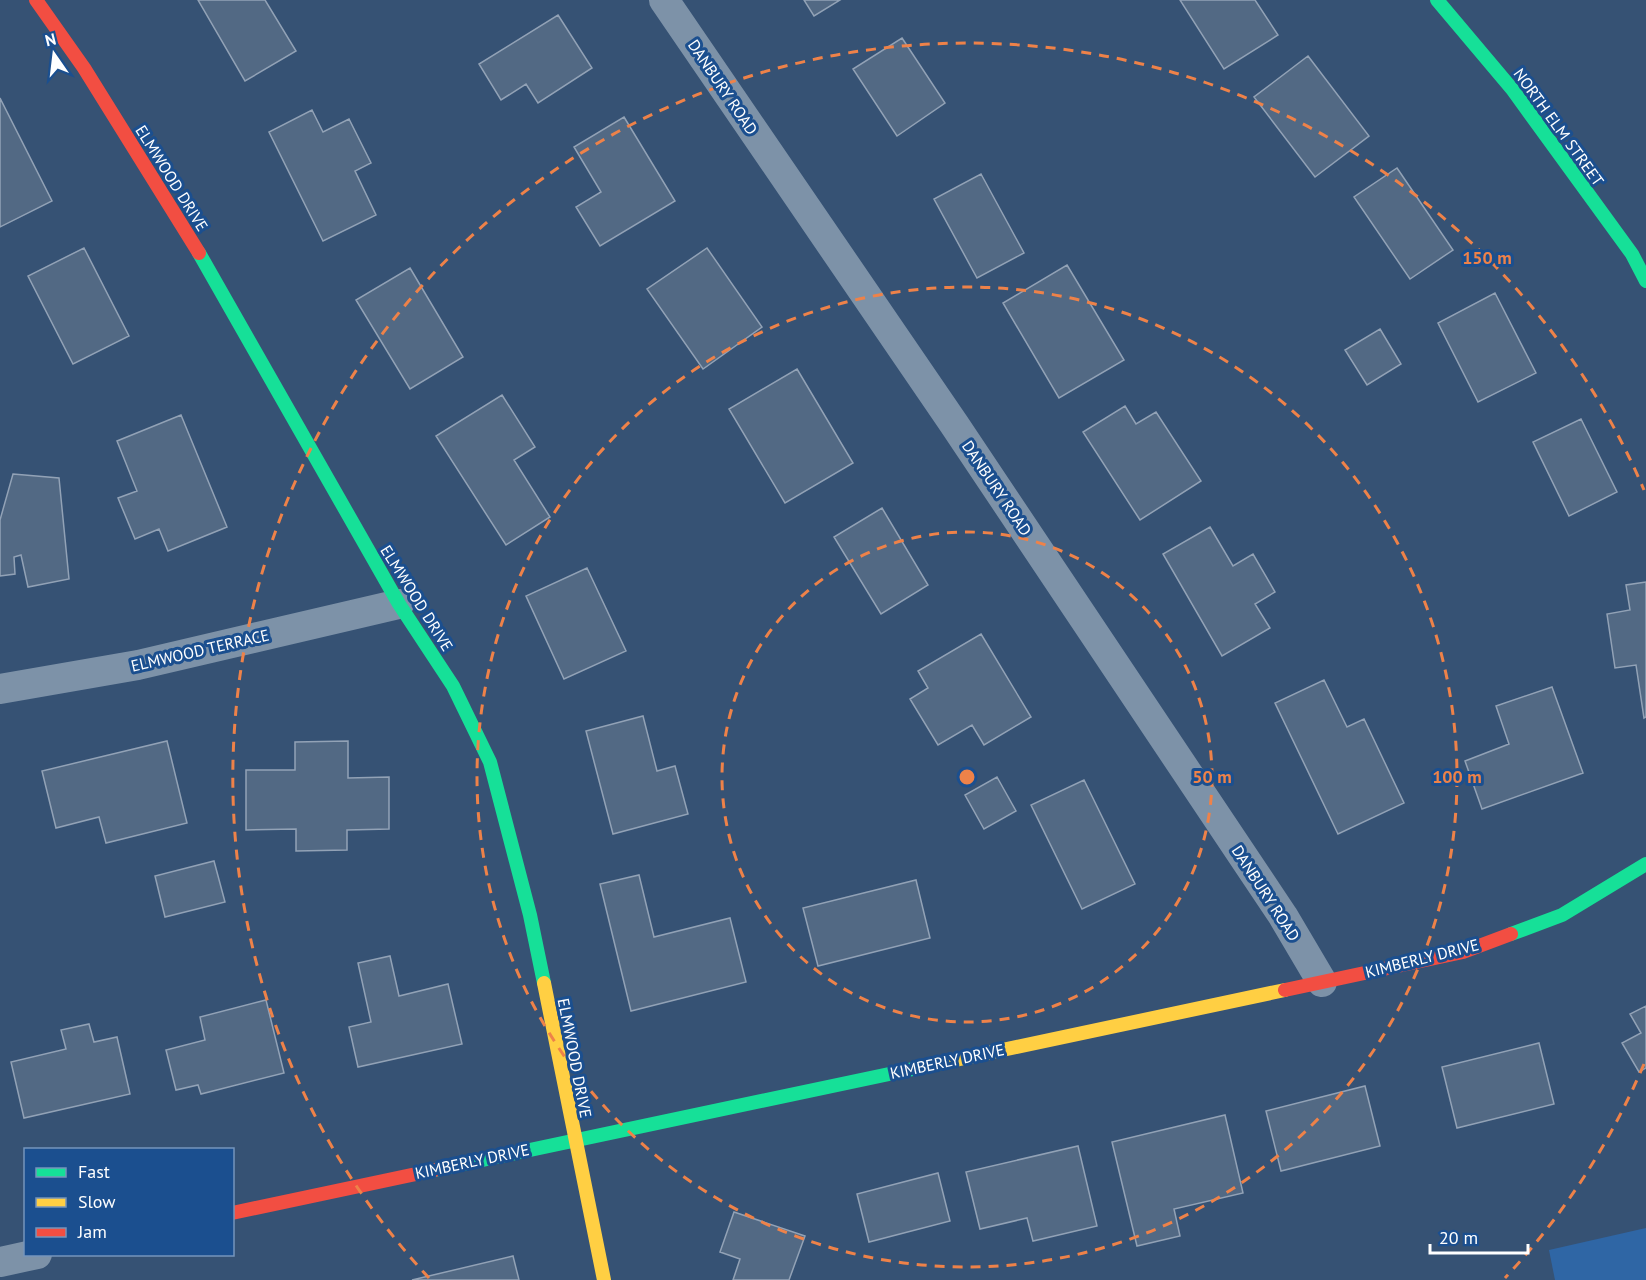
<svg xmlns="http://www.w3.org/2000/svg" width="1646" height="1280" font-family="'PT Sans',sans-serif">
  <rect width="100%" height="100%" fill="#365274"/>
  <path fill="#2f66a5" d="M 1646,1228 L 1646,1280 L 1555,1280 L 1549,1250 Z"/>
  <path fill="#526984" stroke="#92a2b6" stroke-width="1.5" d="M 198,0 L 265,0 L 296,51 L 245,81 Z
    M 804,0 L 840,0 L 814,16 Z
    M 1180,0 L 1255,0 L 1278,35 L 1224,69 Z
    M 558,15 L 592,68 L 538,103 L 526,84 L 501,100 L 479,64 Z
    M 902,38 L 945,103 L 897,136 L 853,69 Z
    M 1308,56 L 1369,136 L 1315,177 L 1254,97 Z
    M 0,98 L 52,201 L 0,227 Z
    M 312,110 L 323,132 L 349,119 L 371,163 L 355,171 L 376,215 L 323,241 L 269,132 Z
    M 624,117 L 675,201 L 600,246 L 576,207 L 601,192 L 574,147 Z
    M 1397,168 L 1453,250 L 1410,279 L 1354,197 Z
    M 981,174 L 1024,253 L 977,278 L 934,199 Z
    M 84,248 L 129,336 L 73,364 L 28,276 Z
    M 707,248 L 762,327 L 703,369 L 647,289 Z
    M 1067,265 L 1124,360 L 1059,398 L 1003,303 Z
    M 410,268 L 463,357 L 410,389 L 356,300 Z
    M 1495,293 L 1536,373 L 1478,402 L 1438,323 Z
    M 1380,329 L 1401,364 L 1367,385 L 1345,350 Z
    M 797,369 L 853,463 L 785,503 L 729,409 Z
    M 502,395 L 535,447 L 514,460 L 550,517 L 506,545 L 436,436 Z
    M 1125,406 L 1136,424 L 1156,412 L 1201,481 L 1140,520 L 1083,432 Z
    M 181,415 L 227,527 L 168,551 L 159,529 L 135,539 L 118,498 L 137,491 L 117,441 Z
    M 1581,419 L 1617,492 L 1569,516 L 1533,442 Z
    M 13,474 L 59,478 L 69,579 L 28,587 L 21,555 L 14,557 L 15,574 L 0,576 L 0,520 Z
    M 882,508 L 928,585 L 881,614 L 834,537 Z
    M 1210,527 L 1233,566 L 1253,554 L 1275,592 L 1255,604 L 1270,628 L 1222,656 L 1163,554 Z
    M 587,568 L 626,651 L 564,679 L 526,596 Z
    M 1646,582 L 1646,717 L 1644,718 L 1636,665 L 1615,668 L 1607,614 L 1630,610 L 1626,585 Z
    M 981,634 L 1031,717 L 984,745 L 972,725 L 938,745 L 910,699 L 928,688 L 918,671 Z
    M 1324,680 L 1347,727 L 1364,719 L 1404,803 L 1338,834 L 1275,703 Z
    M 1552,687 L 1583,773 L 1482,809 L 1465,761 L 1509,744 L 1496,706 Z
    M 643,716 L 657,771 L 675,766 L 688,814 L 613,834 L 586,731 Z
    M 167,741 L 187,823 L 106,843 L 99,817 L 56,828 L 42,771 Z
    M 348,741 L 348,778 L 389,777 L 389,829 L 347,830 L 347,850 L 296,851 L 296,829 L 246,830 L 246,770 L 295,770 L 295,742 Z
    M 997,777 L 1016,811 L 984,829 L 965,795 Z
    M 1084,780 L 1135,884 L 1082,909 L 1031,805 Z
    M 214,861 L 225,902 L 165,917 L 155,876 Z
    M 639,875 L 654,937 L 730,918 L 746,982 L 631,1011 L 600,884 Z
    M 916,880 L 930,938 L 818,966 L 803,908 Z
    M 390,956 L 399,996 L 448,984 L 462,1044 L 358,1067 L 349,1027 L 371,1022 L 358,963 Z
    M 266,1000 L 284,1073 L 201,1094 L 198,1085 L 176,1090 L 166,1050 L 205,1040 L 200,1017 Z
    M 1646,1006 L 1646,1068 L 1639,1072 L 1622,1043 L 1641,1033 L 1630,1014 Z
    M 89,1024 L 94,1042 L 117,1037 L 130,1094 L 24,1118 L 11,1062 L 66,1049 L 61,1030 Z
    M 1539,1043 L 1554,1104 L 1457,1128 L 1442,1067 Z
    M 1365,1086 L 1380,1146 L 1281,1171 L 1266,1111 Z
    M 1225,1115 L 1243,1193 L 1174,1209 L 1180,1236 L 1137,1246 L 1112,1142 Z
    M 1078,1146 L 1097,1226 L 1033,1241 L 1027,1218 L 980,1229 L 966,1172 Z
    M 938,1173 L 950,1221 L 869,1242 L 857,1194 Z
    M 734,1212 L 805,1236 L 789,1280 L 733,1280 L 740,1259 L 720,1252 Z
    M 513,1256 L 519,1280 L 412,1280 Z"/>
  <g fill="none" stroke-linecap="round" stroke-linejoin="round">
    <path stroke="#7d92a8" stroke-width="30" d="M 664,0 L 954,424 L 1283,916 L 1322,982
      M 0,689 L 138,665 L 399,604
      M 0,1262 L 37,1254"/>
    <path stroke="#16e098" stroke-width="14" d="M 1437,0 L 1512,89 L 1632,254 L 1646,281
      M 199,253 L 399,604 L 453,686 L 490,762 L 530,915 L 544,983
      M 1511,934 L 1562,915 L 1646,864
      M 435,1170 L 946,1062"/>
    <path stroke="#ffcf43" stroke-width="14" d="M 544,983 L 604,1280
      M 946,1062 L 1285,990"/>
    <path stroke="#f24e42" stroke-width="14" d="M 36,0 L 84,68 L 199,253
      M 1285,990 L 1463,952 L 1511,934
      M 232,1213 L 435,1170"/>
  </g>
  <g fill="none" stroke="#ee8249" stroke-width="3" stroke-dasharray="10 8">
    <circle cx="967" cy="777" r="245"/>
    <circle cx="967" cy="777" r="490"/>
    <path d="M1644 1064A735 735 0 0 1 1505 1278M429 1278A735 735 0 1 1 1644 490"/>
  </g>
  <g text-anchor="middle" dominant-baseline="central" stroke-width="6" stroke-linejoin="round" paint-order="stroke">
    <g font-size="16" fill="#fff" stroke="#1b4f8f">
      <text transform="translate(723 87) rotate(56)">DANBURY ROAD</text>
      <text transform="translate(1559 127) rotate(54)">NORTH ELM STREET</text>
      <text transform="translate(172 178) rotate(58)">ELMWOOD DRIVE</text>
      <text transform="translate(997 488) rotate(56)">DANBURY ROAD</text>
      <text transform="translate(417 598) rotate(58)">ELMWOOD DRIVE</text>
      <text transform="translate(200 650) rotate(-13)">ELMWOOD TERRACE</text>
      <text transform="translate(1266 893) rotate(57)">DANBURY ROAD</text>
      <text transform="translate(1422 958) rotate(-14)">KIMBERLY DRIVE</text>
      <text transform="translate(575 1058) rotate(79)">ELMWOOD DRIVE</text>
      <text transform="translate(947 1061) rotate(-12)">KIMBERLY DRIVE</text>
      <text transform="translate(472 1161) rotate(-12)">KIMBERLY DRIVE</text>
    </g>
  </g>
  <circle cx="967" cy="777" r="9" fill="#ee8249" stroke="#1b4f8f" stroke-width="3"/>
  <g font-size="18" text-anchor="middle" font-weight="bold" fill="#ee8249" stroke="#1b4f8f" stroke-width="6" stroke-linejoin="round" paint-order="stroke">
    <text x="1487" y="264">150 m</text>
    <text x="1212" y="783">50 m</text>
    <text x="1457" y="783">100 m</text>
  </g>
  <rect x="24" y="1148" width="210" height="108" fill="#1b4f8f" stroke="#7695bc" stroke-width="1.5"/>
  <rect x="36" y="1168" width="30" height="9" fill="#16e098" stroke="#7695bc" stroke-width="1.5"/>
  <text x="78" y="1178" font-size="18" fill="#ffffff">Fast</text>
  <rect x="36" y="1198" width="30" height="9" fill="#ffcf43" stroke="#7695bc" stroke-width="1.5"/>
  <text x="78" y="1208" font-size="18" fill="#ffffff">Slow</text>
  <rect x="36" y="1228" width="30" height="9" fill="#f24e42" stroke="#7695bc" stroke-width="1.5"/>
  <text x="78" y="1238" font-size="18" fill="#ffffff">Jam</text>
  <g transform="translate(54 54) rotate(346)" stroke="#1b4f8f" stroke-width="4.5" paint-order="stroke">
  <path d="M0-4.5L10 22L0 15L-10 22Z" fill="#ffffff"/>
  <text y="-9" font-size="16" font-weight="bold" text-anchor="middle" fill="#ffffff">N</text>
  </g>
  <path d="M1430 1244v9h98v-9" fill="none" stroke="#ffffff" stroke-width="3"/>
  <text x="1439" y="1244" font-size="18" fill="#ffffff" stroke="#1b4f8f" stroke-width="4.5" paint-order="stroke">20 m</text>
</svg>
